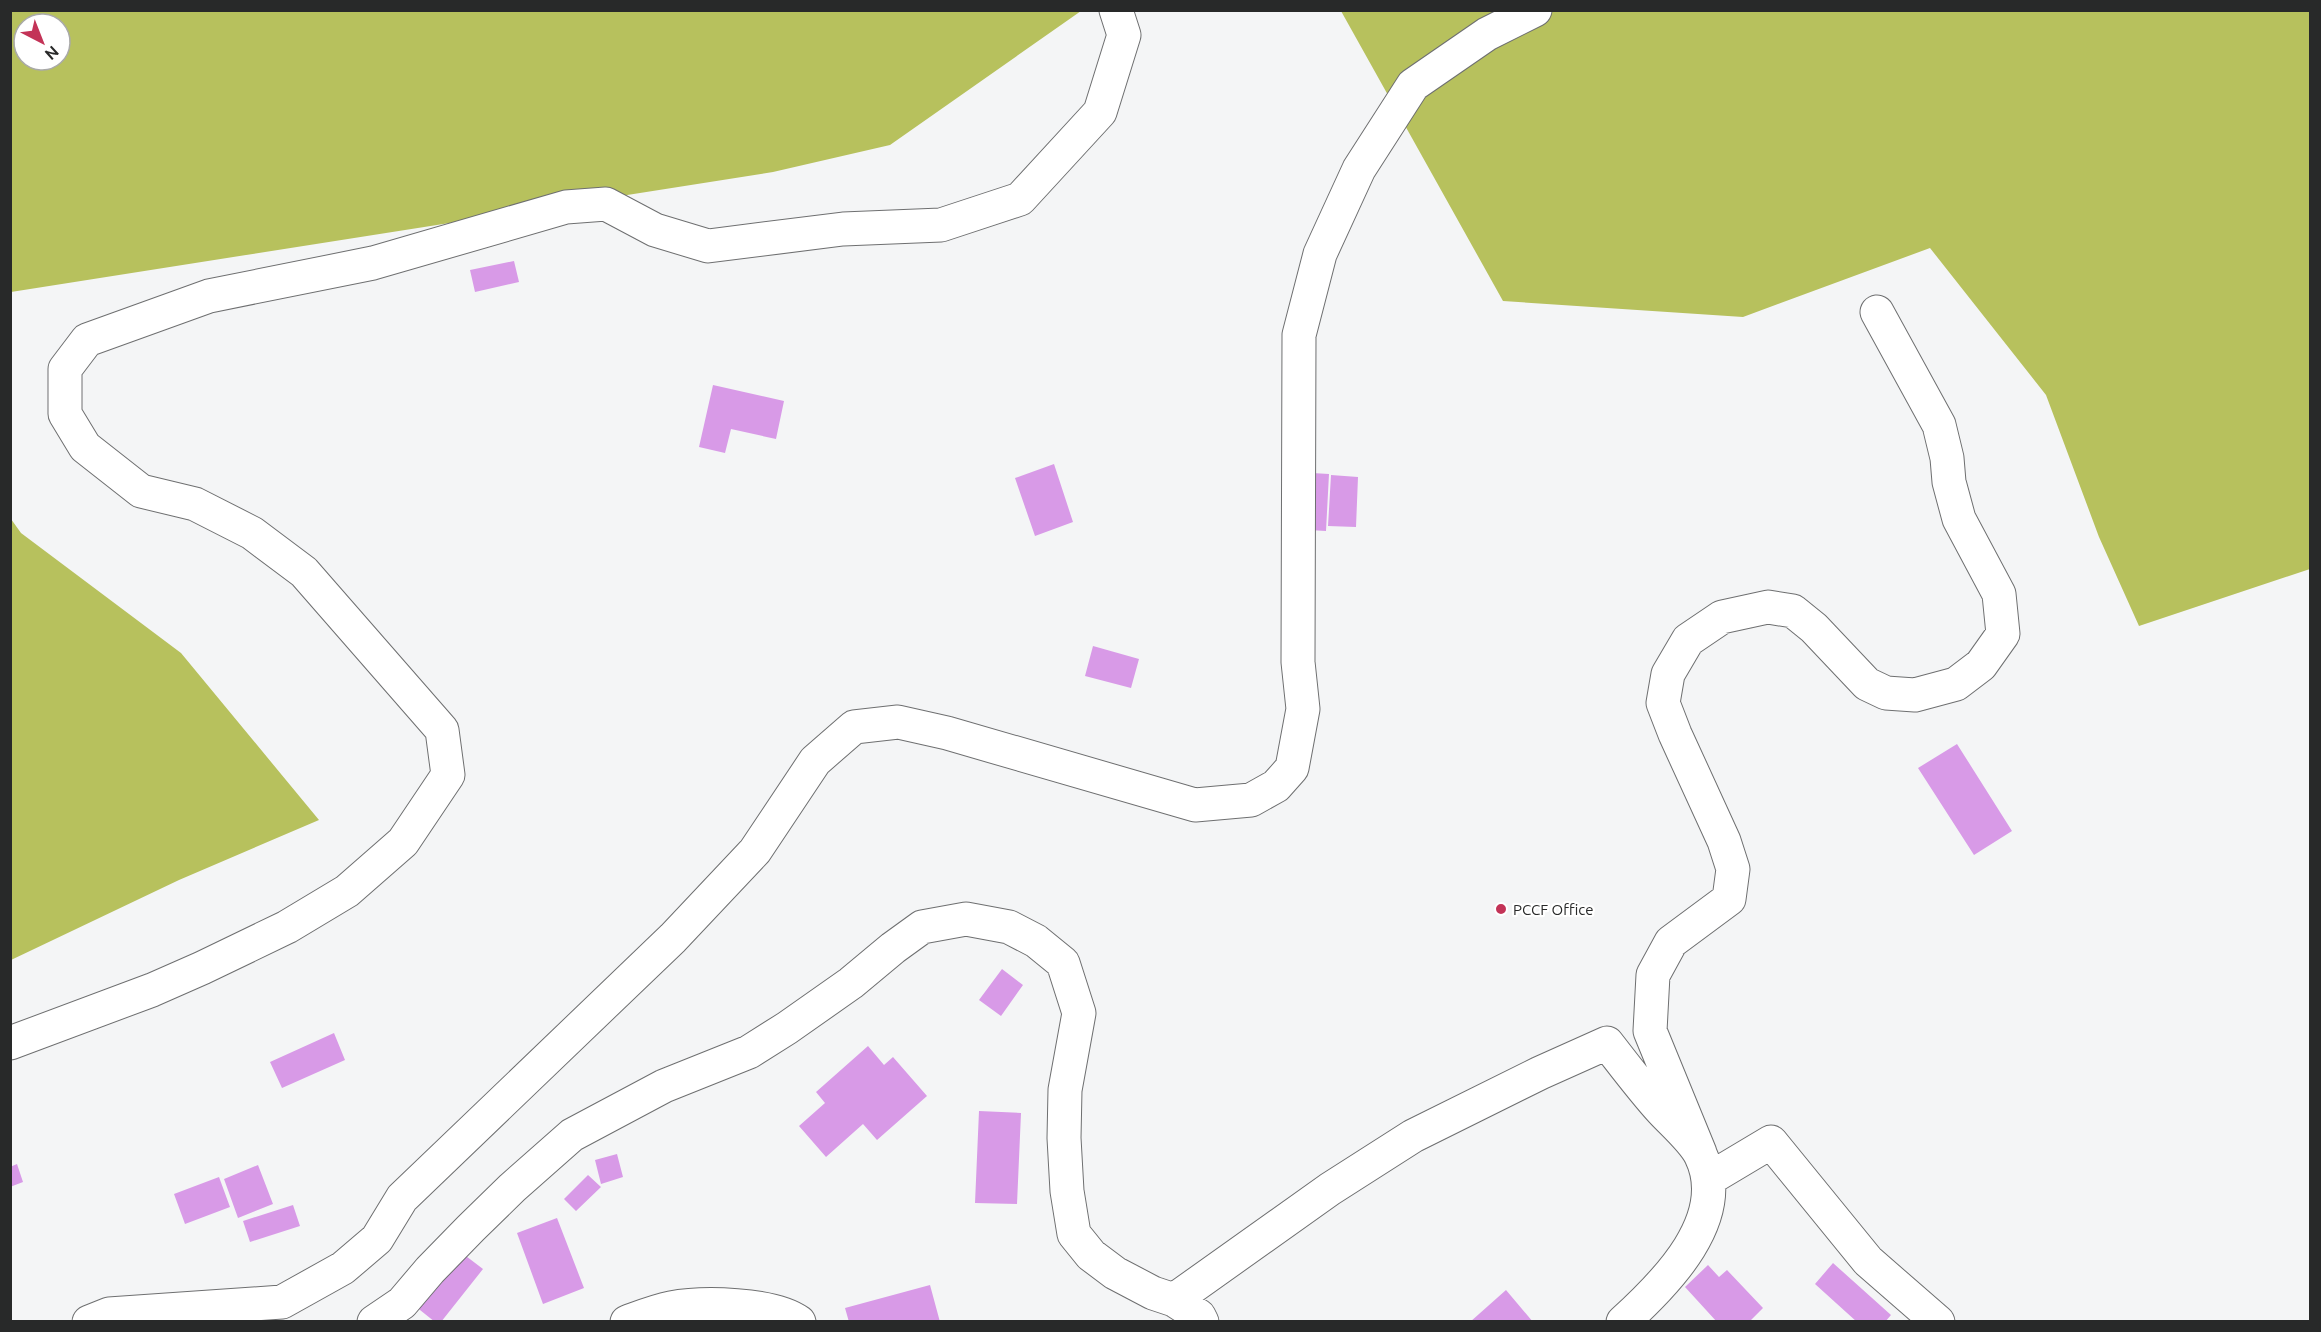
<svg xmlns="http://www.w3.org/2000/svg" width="2321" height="1332" font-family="Ubuntu,sans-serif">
  <rect width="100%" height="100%" fill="#f4f5f6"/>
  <path fill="#b7c15d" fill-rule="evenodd" d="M 11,11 L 1081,11 L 890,145 L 773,172 L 11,292 ZM 24,24 L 60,24 L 60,60 L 24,60 Z
    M 1341,11 L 2310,11 L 2310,569 L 2139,626 L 2099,537 L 2046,395 L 1930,248 L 1743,317 L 1503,301 Z
    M 11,519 L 21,533 L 181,653 L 319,820 L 179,880 L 11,960 Z"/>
  <path fill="#d89ae7" d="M 514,261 L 519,282 L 475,292 L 470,270 Z
    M 713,385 L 784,401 L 776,439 L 731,429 L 725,453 L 699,447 Z
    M 1054,464 L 1073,522 L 1035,536 L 1015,478 Z
    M 1312,473 L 1329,474 L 1326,531 L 1309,530 Z
    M 1331,475 L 1358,477 L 1356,527 L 1328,526 Z
    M 1093,646 L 1139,659 L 1131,688 L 1085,676 Z
    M 1957,744 L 2012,831 L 1974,855 L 1918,768 Z
    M 1002,969 L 1023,985 L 1001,1016 L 979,1000 Z
    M 334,1033 L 345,1060 L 282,1088 L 270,1062 Z
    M 868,1046 L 884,1065 L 893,1057 L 927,1096 L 877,1140 L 863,1124 L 826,1157 L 799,1126 L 825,1103 L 816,1092 Z
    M 979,1111 L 1021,1113 L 1017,1204 L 975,1203 Z
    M 617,1154 L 623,1177 L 601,1184 L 595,1160 Z
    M 17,1164 L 23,1182 L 10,1187 L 10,1167 Z
    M 258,1165 L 273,1204 L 238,1218 L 224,1179 Z
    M 588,1175 L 601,1187 L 576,1211 L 564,1199 Z
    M 219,1177 L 230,1207 L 185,1224 L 174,1194 Z
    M 293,1205 L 300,1226 L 250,1242 L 243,1221 Z
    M 557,1218 L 584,1288 L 543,1304 L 517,1233 Z
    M 458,1250 L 483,1269 L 441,1322 L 435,1322 L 415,1306 Z
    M 1833,1263 L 1891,1315 L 1885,1322 L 1857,1322 L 1815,1284 Z
    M 1708,1265 L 1719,1277 L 1727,1270 L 1763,1308 L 1749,1322 L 1717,1322 L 1685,1287 Z
    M 930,1285 L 940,1322 L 849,1322 L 845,1308 Z
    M 1506,1290 L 1533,1322 L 1470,1322 Z"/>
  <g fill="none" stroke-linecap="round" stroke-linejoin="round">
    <g stroke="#6e6f70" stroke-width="35">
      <path id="minor" d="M 1700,1153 L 1650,1031 L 1653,975 L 1671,942 L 1729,899 L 1733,869 L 1724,841 L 1675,734 L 1663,703 L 1668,674 L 1688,640 L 1722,617 L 1768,607 L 1793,611 L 1814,628 L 1867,684 L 1886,693 L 1915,695 L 1956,684 L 1981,665 L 2003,634 L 1999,594 L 1959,519 L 1949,482 L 1947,458 L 1939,425 L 1877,312
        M 1709,1179 L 1771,1142 L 1868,1261 L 1938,1322
        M 1174,1300 L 1330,1189 L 1413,1136 L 1540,1073 L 1607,1043 C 1625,1066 1642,1089 1662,1111 C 1673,1123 1694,1141 1701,1156 C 1731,1218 1666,1283 1623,1322
        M 89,1322 L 109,1314 L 282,1302 L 343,1268 L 377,1239 L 402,1198 L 673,938 L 755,851 L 815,761 L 854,727 L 898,722 L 947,733 L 1195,805 L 1251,800 L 1276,786 L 1292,768 L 1303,709 L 1298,662 L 1299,335 L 1320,254 L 1359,169 L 1413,85 L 1487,34 L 1535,10
        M 374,1322 L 402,1303 L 430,1270 L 471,1228 L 512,1188 L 572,1135 L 664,1086 L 749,1052 L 787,1028 L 851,983 L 893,948 L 922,927 L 966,919 L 1009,927 L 1036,941 L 1063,963 L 1079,1013 L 1065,1090 L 1064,1138 L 1067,1191 L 1074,1234 L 1091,1255 L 1115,1273 L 1153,1293 L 1174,1300 L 1199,1316 L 1202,1322
        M 627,1322 C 641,1317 656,1311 671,1308 C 702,1302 773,1303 799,1322"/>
    </g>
    <g stroke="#6e6f70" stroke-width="35">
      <path id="major" d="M 10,1043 L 152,990 L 202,968 L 287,927 L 347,891 L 403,842 L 448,775 L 442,730 L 304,572 L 252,533 L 195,504 L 141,491 L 85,447 L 65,414 L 65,369 L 87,340 L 209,296 L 373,263 L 566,207 L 606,204 L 655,230 L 708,246 L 843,229 L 941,225 L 1020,199 L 1100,112 L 1124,35 L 1116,10"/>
    </g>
    <use href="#minor" stroke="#fff" stroke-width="33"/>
    <use href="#major" stroke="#fff" stroke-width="33"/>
  </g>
  <circle fill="#c33357" stroke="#fff" stroke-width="2" cx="1501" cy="909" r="6"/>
  <g text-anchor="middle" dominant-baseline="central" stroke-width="4.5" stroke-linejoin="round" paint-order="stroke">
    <g font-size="15" fill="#282929" stroke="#fff" text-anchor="start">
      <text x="1513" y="909">PCCF Office</text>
    </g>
  </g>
  <rect width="2321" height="1332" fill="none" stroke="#282929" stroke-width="24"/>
  <g transform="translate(42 42) rotate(138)"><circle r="28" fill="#ffffff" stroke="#a9a9a9" stroke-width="1.5"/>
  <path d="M0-4.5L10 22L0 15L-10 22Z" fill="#c33357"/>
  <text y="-9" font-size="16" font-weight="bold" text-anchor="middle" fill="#282929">N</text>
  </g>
</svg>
